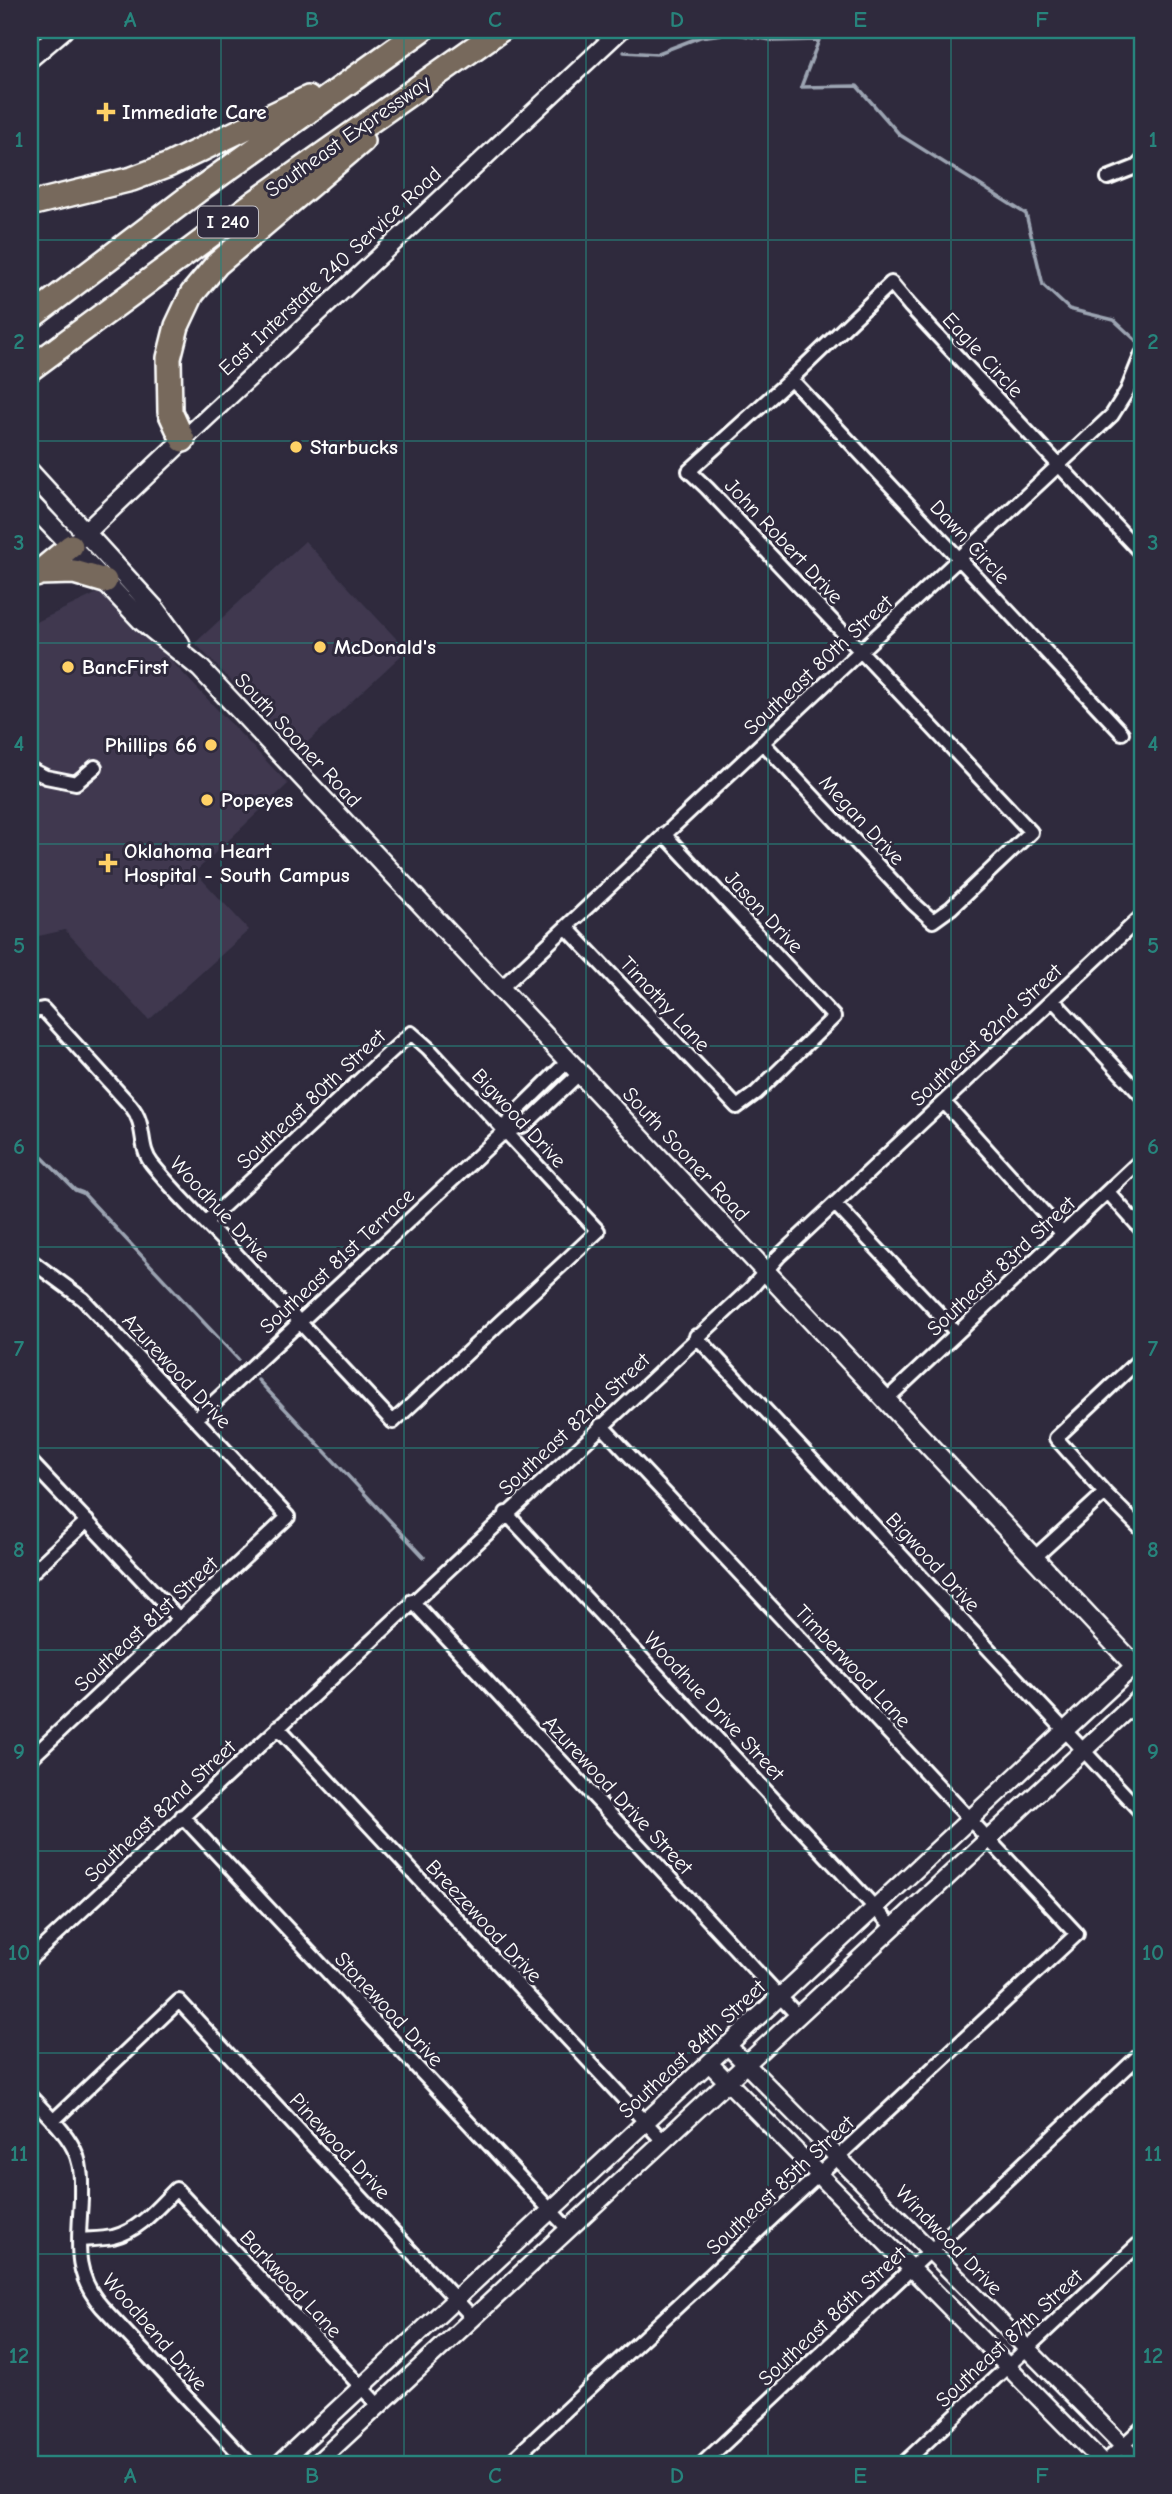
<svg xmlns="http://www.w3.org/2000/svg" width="1172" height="2494" font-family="'Comic Neue',sans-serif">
  <rect width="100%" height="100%" fill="#2f2a3d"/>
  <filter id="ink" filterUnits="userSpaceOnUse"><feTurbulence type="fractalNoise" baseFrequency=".0143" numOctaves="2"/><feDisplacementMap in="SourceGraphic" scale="14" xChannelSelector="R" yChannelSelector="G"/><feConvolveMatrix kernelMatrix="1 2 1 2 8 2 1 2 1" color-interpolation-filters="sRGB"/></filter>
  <g filter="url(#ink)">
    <path fill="#3f394f" d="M 305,541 L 407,650 L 298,751 L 195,643 Z
      M 104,590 L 288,784 L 195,872 L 249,930 L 149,1020 L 65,930 L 30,938 L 30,625 Z"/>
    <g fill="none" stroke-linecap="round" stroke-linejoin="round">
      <path stroke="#9ca4b2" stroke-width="3.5" d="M 602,30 L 604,32
        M 624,52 L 656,54 L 700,37 L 731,33 L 776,41 L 819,40 L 801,87 L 857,86 L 900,135 L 1026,214 L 1043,285 L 1069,309 L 1114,320 L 1142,346
        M 30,1145 L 75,1190 L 83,1193 L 238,1359
        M 258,1380 L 424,1557"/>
      <g stroke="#fff" stroke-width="18">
        <path id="minor" d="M 1108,178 L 1136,167 L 1142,161
          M 791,379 L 1122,733
          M 763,743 L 913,903 L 933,921 L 951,908 L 1031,832 L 707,488 L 689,471 L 791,379 L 891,283 L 910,306 L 1142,554
          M 30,769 L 46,777 L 76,783 L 95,767
          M 566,927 L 737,1107 L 756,1093 L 834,1017 L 664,834
          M 500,989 L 1112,415 L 1127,391 L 1142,354
          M 1053,1000 L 1142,1096
          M 30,1012 L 43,1009 L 131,1106 C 147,1125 138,1147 152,1164 C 178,1196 208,1225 236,1254 C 289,1310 341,1366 393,1422 L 598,1231 L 428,1048 L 411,1033 L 206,1222
          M 944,1102 L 1062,1233
          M 505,1131 L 525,1125 L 580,1073
          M 1108,1192 L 1142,1230
          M 835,1204 L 957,1333
          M 30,1260 L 83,1299 L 288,1517 L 30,1759
          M 696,1336 L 1142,1813
          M 1142,1357 L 1056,1438 L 1105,1493 L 1142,1530
          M 886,1400 L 1142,1159
          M 196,1419 L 505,1131 L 513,1115 L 568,1061
          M 30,1461 L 179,1619
          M 506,1513 L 892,1926
          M 1034,1558 L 1105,1493
          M 30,1574 L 87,1521
          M 412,1601 L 797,2015
          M 278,1727 L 663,2141
          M 182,1816 L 568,2229
          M 30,1959 L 752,1287 L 778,1257 L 1142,916
          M 30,2096 C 46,2114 68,2132 77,2156 C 82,2170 81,2184 81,2199 C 79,2241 72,2273 102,2307 L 249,2464
          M 53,2121 L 179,2001 L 473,2318
          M 79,2240 C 90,2239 102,2239 113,2237 C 139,2231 158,2207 176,2189 L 379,2406
          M 508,2464 L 1077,1934 L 601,1425
          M 702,2464 L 1142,2053
          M 903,2464 L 1142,2241
          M 1103,2464 L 1142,2428"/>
      </g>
      <g stroke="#fff" stroke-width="21">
        <path id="tertiary" d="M 183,440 L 621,30
          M 727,2045 L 1141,2464
          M 709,2063 L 1104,2464
          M 279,2464 L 1135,1665
          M 316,2464 L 1142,1696"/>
      </g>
      <g stroke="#fff" stroke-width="23">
        <path id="secondary" d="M 30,58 L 63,30
          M 30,472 L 155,609 L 180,643
          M 30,503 L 142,621 L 200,668 L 1142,1673
          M 79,539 L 183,440"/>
      </g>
      <g stroke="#fff" stroke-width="28">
        <path id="motorway" d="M 30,204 L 132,179 L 169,165 L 308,98
          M 30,318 L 197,191 L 422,30
          M 30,369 L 254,203 L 500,30
          M 183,440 L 170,412 L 169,358 L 177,326 L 192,294 L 217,264 L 362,141
          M 38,573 L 74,572 L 105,581
          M 36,575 L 71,546"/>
      </g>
      <use href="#minor" stroke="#2f2a3d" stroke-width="12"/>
      <use href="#tertiary" stroke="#2f2a3d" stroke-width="16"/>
      <use href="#secondary" stroke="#2f2a3d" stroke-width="18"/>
      <use href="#motorway" stroke="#77695c" stroke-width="23"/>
    </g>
  </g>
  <path fill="none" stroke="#27847c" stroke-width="2" stroke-opacity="0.55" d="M 221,30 L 221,2464M 404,30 L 404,2464M 586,30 L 586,2464M 768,30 L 768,2464M 951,30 L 951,2464M 30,240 L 1142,240M 30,441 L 1142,441M 30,643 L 1142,643M 30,844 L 1142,844M 30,1046 L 1142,1046M 30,1247 L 1142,1247M 30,1448 L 1142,1448M 30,1650 L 1142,1650M 30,1851 L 1142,1851M 30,2053 L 1142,2053M 30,2254 L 1142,2254"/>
  <g fill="#ffd166" stroke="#2f2a3d" stroke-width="2.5">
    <path d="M102.5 101.5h7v7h7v7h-7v7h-7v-7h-7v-7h7z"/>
    <circle cx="296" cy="447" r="7"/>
    <circle cx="320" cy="647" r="7"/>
    <circle cx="68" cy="667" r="7"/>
    <circle cx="211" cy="745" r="7"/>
    <circle cx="207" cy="800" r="7"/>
    <path d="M104.5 852.5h7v7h7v7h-7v7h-7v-7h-7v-7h7z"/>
  </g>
  <g text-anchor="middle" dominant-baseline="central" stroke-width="6" stroke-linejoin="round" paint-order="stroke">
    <rect fill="#2f2a3d" stroke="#c1bfc5" stroke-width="2" x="198" y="206.5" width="60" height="31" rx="5"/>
    <g font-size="19" font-weight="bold" fill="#fff">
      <text x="228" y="222">I 240</text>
    </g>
    <g font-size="21" font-weight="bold" fill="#fff" stroke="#2f2a3d" text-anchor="start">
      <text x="122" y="112">Immediate Care</text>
      <text x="310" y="447">Starbucks</text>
      <text x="334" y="647">McDonald's</text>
      <text x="82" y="667">BancFirst</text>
      <text x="197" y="745" text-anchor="end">Phillips 66</text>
      <text x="221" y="800">Popeyes</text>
      <text x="124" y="851">Oklahoma Heart<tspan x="124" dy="24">Hospital - South Campus</tspan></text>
    </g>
    <g font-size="21" fill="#fff" stroke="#2f2a3d">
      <text transform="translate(348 136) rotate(-35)">Southeast Expressway</text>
      <text transform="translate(330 271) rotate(-43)">East Interstate 240 Service Road</text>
      <text transform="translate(983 355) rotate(47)">Eagle Circle</text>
      <text transform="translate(784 541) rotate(47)">John Robert Drive</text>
      <text transform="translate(970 542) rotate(47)">Dawn Circle</text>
      <text transform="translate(818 665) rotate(-43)">Southeast 80th Street</text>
      <text transform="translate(298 740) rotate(47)">South Sooner Road</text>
      <text transform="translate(862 820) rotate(47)">Megan Drive</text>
      <text transform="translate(764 912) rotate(47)">Jason Drive</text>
      <text transform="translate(665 1004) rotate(47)">Timothy Lane</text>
      <text transform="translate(986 1035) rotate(-43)">Southeast 82nd Street</text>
      <text transform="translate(311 1099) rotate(-43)">Southeast 80th Street</text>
      <text transform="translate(519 1118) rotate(47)">Bigwood Drive</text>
      <text transform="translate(686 1154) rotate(47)">South Sooner Road</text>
      <text transform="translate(220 1209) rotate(47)">Woodhue Drive</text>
      <text transform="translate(337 1261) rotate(-43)">Southeast 81st Terrace</text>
      <text transform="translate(1001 1266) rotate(-43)">Southeast 83rd Street</text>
      <text transform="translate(177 1371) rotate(47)">Azurewood Drive</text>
      <text transform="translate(574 1424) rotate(-43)">Southeast 82nd Street</text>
      <text transform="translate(933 1562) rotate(47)">Bigwood Drive</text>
      <text transform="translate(146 1624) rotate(-43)">Southeast 81st Street</text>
      <text transform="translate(853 1666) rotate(47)">Timberwood Lane</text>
      <text transform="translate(714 1706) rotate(47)">Woodhue Drive Street</text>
      <text transform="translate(618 1795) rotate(47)">Azurewood Drive Street</text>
      <text transform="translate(160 1811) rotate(-43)">Southeast 82nd Street</text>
      <text transform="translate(484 1921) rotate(47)">Breezewood Drive</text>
      <text transform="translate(389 2009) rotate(47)">Stonewood Drive</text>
      <text transform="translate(692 2049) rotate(-43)">Southeast 84th Street</text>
      <text transform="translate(340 2146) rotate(47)">Pinewood Drive</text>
      <text transform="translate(780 2185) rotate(-43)">Southeast 85th Street</text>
      <text transform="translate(949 2240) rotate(46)">Windwood Drive</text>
      <text transform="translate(291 2284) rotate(47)">Barkwood Lane</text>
      <text transform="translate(832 2316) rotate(-43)">Southeast 86th Street</text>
      <text transform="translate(155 2332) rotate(49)">Woodbend Drive</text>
      <text transform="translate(1009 2338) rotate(-43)">Southeast 87th Street</text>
    </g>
  </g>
  <rect width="1172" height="2494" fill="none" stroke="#2f2a3d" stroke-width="77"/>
  <rect x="38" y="38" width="1096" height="2418" fill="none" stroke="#27847c" stroke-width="2.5"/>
  <g font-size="23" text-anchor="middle" font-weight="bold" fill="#27847c">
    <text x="130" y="27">A</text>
    <text x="312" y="27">B</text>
    <text x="495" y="27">C</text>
    <text x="677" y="27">D</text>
    <text x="860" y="27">E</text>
    <text x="1042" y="27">F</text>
    <text x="19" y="147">1</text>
    <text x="1153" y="147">1</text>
    <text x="19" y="349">2</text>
    <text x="1153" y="349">2</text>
    <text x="19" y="550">3</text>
    <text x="1153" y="550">3</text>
    <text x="19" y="751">4</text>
    <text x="1153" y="751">4</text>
    <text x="19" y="953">5</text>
    <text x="1153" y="953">5</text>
    <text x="19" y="1154">6</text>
    <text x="1153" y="1154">6</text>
    <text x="19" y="1356">7</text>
    <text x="1153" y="1356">7</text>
    <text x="19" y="1557">8</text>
    <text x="1153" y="1557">8</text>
    <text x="19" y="1759">9</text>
    <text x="1153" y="1759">9</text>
    <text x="19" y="1960">10</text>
    <text x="1153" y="1960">10</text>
    <text x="19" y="2161">11</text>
    <text x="1153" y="2161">11</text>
    <text x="19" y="2363">12</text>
    <text x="1153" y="2363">12</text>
    <text x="130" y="2483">A</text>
    <text x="312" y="2483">B</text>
    <text x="495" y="2483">C</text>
    <text x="677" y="2483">D</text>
    <text x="860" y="2483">E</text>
    <text x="1042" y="2483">F</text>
  </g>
</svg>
